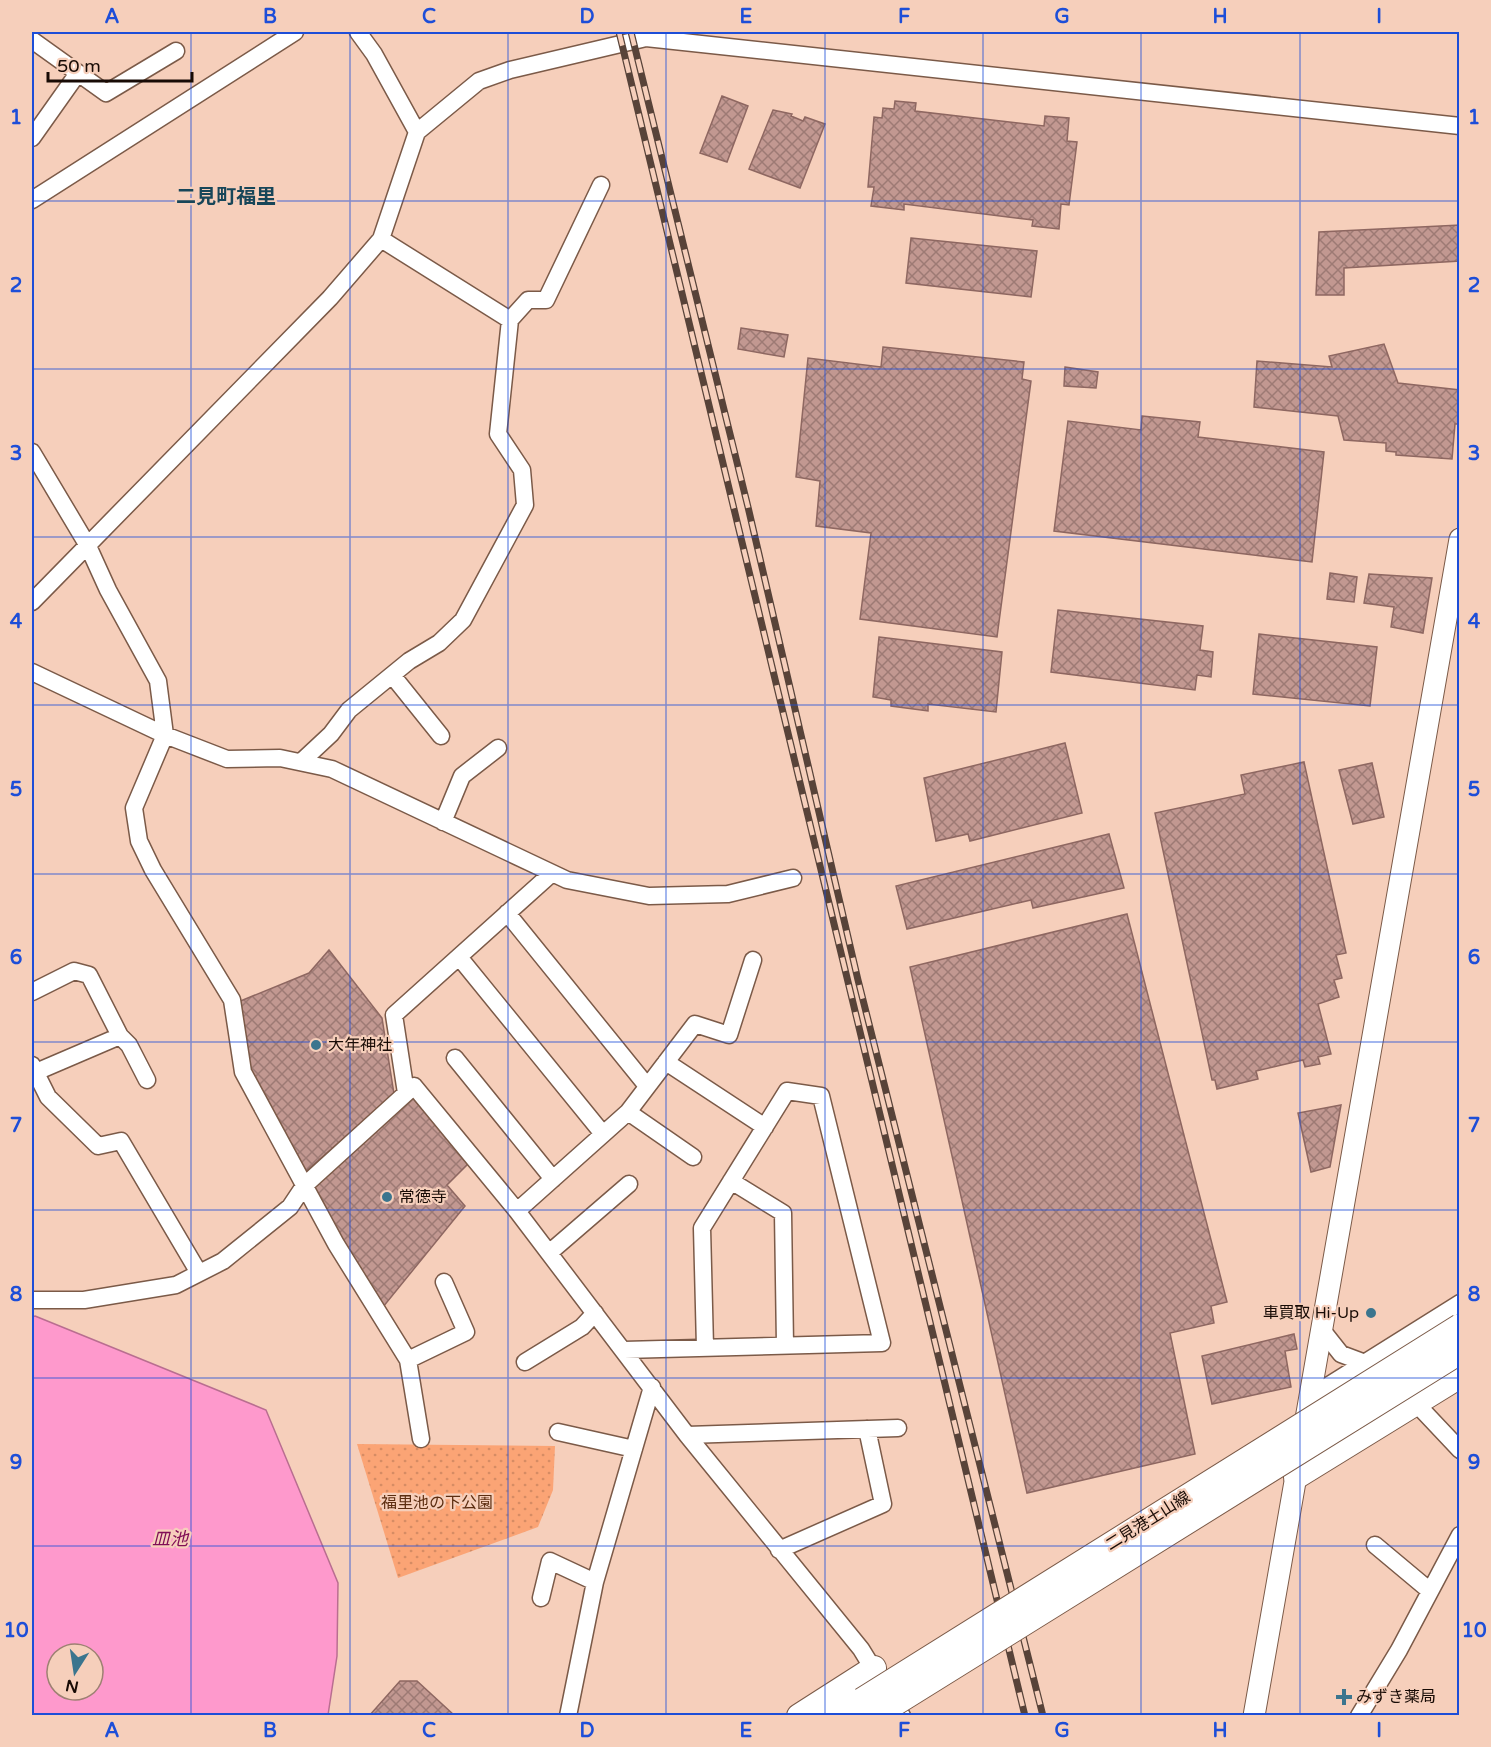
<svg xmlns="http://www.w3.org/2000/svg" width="1491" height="1747" font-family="'Varela Round','Noto Sans JP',sans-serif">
  <defs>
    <pattern id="park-dots" width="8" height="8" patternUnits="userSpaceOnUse" patternTransform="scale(1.5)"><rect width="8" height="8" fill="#fba475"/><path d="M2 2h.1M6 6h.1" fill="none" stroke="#d68c64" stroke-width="1.8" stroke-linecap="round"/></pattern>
    <pattern id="building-cross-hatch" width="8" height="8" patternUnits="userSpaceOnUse" patternTransform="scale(1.5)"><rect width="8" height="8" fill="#c29891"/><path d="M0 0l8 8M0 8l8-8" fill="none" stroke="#9d7a74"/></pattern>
  </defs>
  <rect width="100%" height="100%" fill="#f6cfbb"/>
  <path fill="url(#park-dots)" d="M 357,1444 L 555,1446 L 553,1490 L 538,1527 L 398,1578 Z"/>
  <path fill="#fe99cc" stroke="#b96e90" stroke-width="1.5" fill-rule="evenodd" d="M 35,1316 L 266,1410 L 338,1583 L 337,1656 L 328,1715 L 32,1715 L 32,1317 ZM 57,1654 L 93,1654 L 93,1690 L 57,1690 Z"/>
  <path fill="url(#building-cross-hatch)" stroke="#8e6761" stroke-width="1.5" d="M 722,96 L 748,106 L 727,162 L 700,153 Z
    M 895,101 L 916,103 L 915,111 L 1044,126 L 1045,116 L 1069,118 L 1067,141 L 1077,142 L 1069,205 L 1061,204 L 1059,229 L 1032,226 L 1033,220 L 904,204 L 904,210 L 871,206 L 874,187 L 868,187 L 874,117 L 882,118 L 883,108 L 894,109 Z
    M 773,110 L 792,114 L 791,116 L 803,121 L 805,117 L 825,124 L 800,188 L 749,169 Z
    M 1460,225 L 1460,261 L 1344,268 L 1344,295 L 1316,295 L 1319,232 Z
    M 911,238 L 1037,251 L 1031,297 L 906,283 Z
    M 741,328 L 788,335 L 784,357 L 738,349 Z
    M 1384,344 L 1398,383 L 1460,390 L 1460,414 L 1458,424 L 1455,424 L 1452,459 L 1396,455 L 1396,452 L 1386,451 L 1386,443 L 1344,440 L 1338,416 L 1254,407 L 1257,361 L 1332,367 L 1329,356 Z
    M 883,347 L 1024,362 L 1022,379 L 1031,381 L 997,637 L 860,619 L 871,533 L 816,526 L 820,481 L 796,477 L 808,358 L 881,367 Z
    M 1065,367 L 1098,372 L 1096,388 L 1064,386 Z
    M 1142,416 L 1200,422 L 1198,437 L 1324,452 L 1312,562 L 1054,531 L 1068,421 L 1141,430 Z
    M 1330,573 L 1357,577 L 1354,602 L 1327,599 Z
    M 1369,574 L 1432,578 L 1423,633 L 1391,627 L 1394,607 L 1364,603 Z
    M 1058,610 L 1203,626 L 1200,650 L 1213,652 L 1211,677 L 1197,675 L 1195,690 L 1051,672 Z
    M 1259,634 L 1377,647 L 1370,706 L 1253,694 Z
    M 879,637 L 1002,652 L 996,712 L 928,704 L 928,711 L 891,706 L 891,700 L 873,697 Z
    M 1065,743 L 1082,813 L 970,841 L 968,834 L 936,841 L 924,778 Z
    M 1304,762 L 1346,953 L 1336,955 L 1342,978 L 1334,980 L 1339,997 L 1318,1004 L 1331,1054 L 1318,1057 L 1320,1064 L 1305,1067 L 1303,1060 L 1256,1071 L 1258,1079 L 1217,1089 L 1215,1080 L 1212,1080 L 1155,813 L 1245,794 L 1241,775 Z
    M 1372,763 L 1384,817 L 1353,824 L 1339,770 Z
    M 1109,834 L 1124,888 L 1033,908 L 1031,900 L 907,929 L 896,886 Z
    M 1127,914 L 1227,1302 L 1211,1306 L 1214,1323 L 1170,1333 L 1195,1454 L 1027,1493 L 910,967 Z
    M 329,950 L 382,1018 L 394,1094 L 304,1173 L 250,1072 L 238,1002 L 309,973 Z
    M 411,1096 L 469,1163 L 447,1185 L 465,1206 L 383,1307 L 312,1188 Z
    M 1341,1105 L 1330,1167 L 1311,1172 L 1298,1113 Z
    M 1294,1334 L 1297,1349 L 1285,1351 L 1291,1387 L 1212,1404 L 1202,1356 Z
    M 400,1681 L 417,1681 L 455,1716 L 369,1716 Z"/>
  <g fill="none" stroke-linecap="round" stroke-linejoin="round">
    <g stroke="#7b5a48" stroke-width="19">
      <path id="minor" d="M 358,32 L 374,54 L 417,132
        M 32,40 L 106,93 L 176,51
        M 32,138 L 78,73
        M 32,200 L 295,32
        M 381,239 L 510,320 L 528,300 L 546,300 L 601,185
        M 32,452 L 88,546 L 108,590 L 158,681 L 165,735 L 134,808 L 139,841 L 153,870 L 232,1000 L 243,1072 L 336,1244 L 408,1360 L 421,1439
        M 32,602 L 330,298 L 381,239 L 417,132 L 479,81 L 510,70 L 646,38 L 1460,126
        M 32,672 L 165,735 L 227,759 L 280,758 L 332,769 L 567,880 L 649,896 L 728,894 L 793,878
        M 392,675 L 441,736
        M 301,762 L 331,734 L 349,710 L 409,661 L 439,643 L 463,620 L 525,505 L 522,470 L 498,434 L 510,320
        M 443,822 L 462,776 L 498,748
        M 507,913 L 647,1086
        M 459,957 L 603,1134
        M 32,992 L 74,971 L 89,975 L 120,1036 L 36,1072
        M 120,1036 L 129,1045 L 147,1080
        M 455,1058 L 553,1179
        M 666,1062 L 765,1127
        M 32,1065 L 48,1097 L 98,1146 L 121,1141 L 199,1273
        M 406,1093 L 394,1015 L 551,874
        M 628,1112 L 693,1157
        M 731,1181 L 783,1213 L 785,1345
        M 517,1211 L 628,1112 L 695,1024 L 729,1035 L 753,960
        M 549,1253 L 629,1184
        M 32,1300 L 84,1300 L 176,1285 L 223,1261 L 290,1207 L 304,1186 L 414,1086 L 517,1211 L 687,1435 L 861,1649 L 902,1716
        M 1322,1330 L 1341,1354 L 1365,1363 L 1389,1381
        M 624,1350 L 882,1343 L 821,1096 L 787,1091 L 702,1228 L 705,1347
        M 408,1360 L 466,1332 L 444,1282
        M 525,1362 L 582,1327 L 595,1313
        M 1310,1397 L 1460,1303
        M 1410,1397 L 1460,1450
        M 558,1432 L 634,1449
        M 687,1435 L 898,1428
        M 1375,1545 L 1430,1591
        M 779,1550 L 883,1504 L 867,1429
        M 541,1598 L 550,1561 L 595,1582 L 652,1387
        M 568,1716 L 595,1582
        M 1359,1716 L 1399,1650 L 1460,1535"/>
    </g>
    <g stroke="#7b5a48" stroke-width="23">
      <path id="tertiary" d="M 1254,1716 L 1460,539"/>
    </g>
    <g stroke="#7b5a48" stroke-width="26">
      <path id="secondary" d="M 1296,1477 L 1460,1376
        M 799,1716 L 874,1668
        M 836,1716 L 862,1700"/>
    </g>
    <use href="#minor" stroke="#fff" stroke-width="16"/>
    <use href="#tertiary" stroke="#fff" stroke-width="21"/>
    <use href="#secondary" stroke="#fff" stroke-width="24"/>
    <g stroke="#584339" stroke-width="7">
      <path id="rail" d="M 619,32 L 1025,1716
        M 631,32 L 748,507 L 858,980 L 1043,1716"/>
    </g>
    <use href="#rail" stroke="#f6cfbb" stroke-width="4.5" stroke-dasharray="14" stroke-linecap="butt"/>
    <g stroke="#7b5a48" stroke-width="26" stroke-linecap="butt">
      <path id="secondary-bridge" d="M 862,1700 L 1460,1326
        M 875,1716 L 1460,1352"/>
    </g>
    <use href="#secondary-bridge" stroke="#fff" stroke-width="24"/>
  </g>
  <path fill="none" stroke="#1d4ed8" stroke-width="1.5" stroke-opacity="0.55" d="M 191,32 L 191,1716M 350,32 L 350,1716M 508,32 L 508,1716M 666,32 L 666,1716M 825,32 L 825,1716M 983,32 L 983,1716M 1141,32 L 1141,1716M 1300,32 L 1300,1716M 32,201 L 1460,201M 32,369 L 1460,369M 32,537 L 1460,537M 32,705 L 1460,705M 32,874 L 1460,874M 32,1042 L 1460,1042M 32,1210 L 1460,1210M 32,1378 L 1460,1378M 32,1546 L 1460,1546"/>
  <g fill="#3b758e" stroke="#f6cfbb" stroke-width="2">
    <circle cx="316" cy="1045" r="6"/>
    <circle cx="387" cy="1197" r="6"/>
    <circle cx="1371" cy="1313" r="6"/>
    <path d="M1341 1688h6v6h6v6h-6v6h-6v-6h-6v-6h6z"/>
  </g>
  <g text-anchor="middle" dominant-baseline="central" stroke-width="4.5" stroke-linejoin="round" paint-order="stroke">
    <g font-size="16" fill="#180b05" stroke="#f6cfbb" text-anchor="start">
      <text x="328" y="1045">大年神社</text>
      <text x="399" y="1197">常徳寺</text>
      <text x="1359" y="1313" text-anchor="end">車買取 Hi-Up</text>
      <text x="1356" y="1697">みずき薬局</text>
    </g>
    <g font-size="16" fill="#5c2d10" stroke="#f6cfbb">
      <text x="437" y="1503">福里池の下公園</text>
    </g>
    <g font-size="16" fill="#180b05" stroke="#f6cfbb">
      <text transform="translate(1148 1521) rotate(-32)">二見港土山線</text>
    </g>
    <g font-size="18" font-style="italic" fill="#810e56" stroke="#f6cfbb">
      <text x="170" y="1539">皿池</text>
    </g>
    <g font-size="20" font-weight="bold" fill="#174659" stroke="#f6cfbb">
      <text x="226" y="197">二見町福里</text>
    </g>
  </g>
  <rect width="1491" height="1747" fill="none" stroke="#f6cfbb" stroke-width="66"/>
  <g transform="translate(75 1672) rotate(192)"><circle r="28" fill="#f6cfbb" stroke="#9d8172" stroke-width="1.5"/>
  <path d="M0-4.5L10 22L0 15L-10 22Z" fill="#3b758e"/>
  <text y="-9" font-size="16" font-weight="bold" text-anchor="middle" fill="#180b05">N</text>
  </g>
  <path d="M48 72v9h144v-9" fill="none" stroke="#180b05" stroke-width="3"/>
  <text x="57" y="72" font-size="18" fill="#180b05" stroke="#f6cfbb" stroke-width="4.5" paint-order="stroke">50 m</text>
  <rect x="33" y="33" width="1425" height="1681" fill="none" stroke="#1d4ed8" stroke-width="2"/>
  <g font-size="20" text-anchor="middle" font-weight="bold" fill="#1d4ed8">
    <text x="112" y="23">A</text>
    <text x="270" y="23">B</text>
    <text x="429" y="23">C</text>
    <text x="587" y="23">D</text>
    <text x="746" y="23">E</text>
    <text x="904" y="23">F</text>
    <text x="1062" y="23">G</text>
    <text x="1220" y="23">H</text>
    <text x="1379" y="23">I</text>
    <text x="16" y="124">1</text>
    <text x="1474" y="124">1</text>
    <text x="16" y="292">2</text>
    <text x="1474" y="292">2</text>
    <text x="16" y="460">3</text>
    <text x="1474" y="460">3</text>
    <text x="16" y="628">4</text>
    <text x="1474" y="628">4</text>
    <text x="16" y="796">5</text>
    <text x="1474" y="796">5</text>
    <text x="16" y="964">6</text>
    <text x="1474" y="964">6</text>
    <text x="16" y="1132">7</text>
    <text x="1474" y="1132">7</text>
    <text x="16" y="1301">8</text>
    <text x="1474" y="1301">8</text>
    <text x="16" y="1469">9</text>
    <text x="1474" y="1469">9</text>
    <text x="16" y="1637">10</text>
    <text x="1474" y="1637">10</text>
    <text x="112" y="1737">A</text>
    <text x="270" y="1737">B</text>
    <text x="429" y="1737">C</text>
    <text x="587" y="1737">D</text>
    <text x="746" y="1737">E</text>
    <text x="904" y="1737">F</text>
    <text x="1062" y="1737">G</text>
    <text x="1220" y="1737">H</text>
    <text x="1379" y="1737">I</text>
  </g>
</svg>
